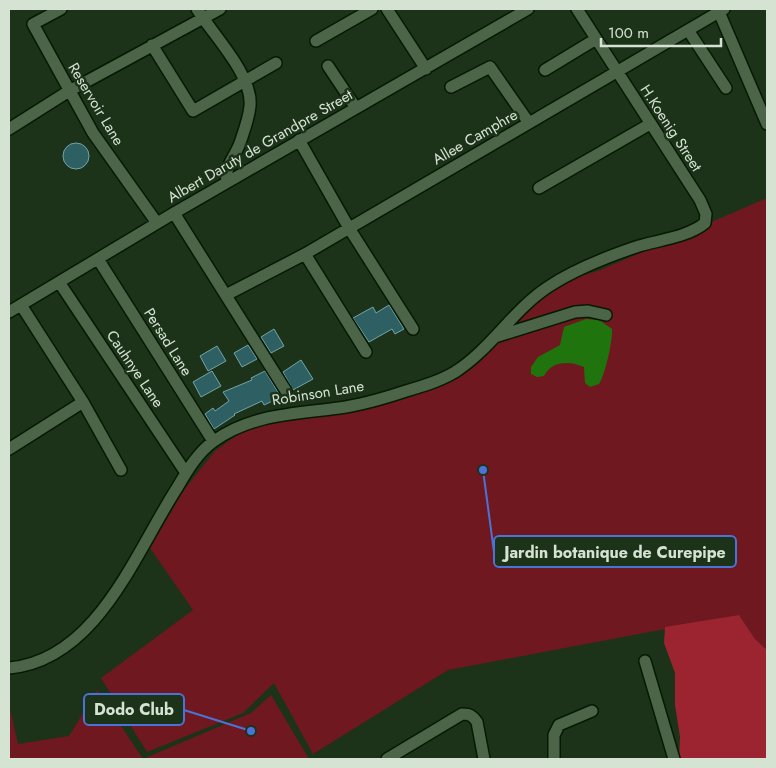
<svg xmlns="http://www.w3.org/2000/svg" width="776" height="768" font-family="Jost,sans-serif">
  <rect width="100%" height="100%" fill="#1c3219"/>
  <path fill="#701820" d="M 767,198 L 767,650 L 755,639 L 739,615 L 448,670 L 313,754 L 274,683 L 243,713 L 147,752 L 101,678 L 193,610 L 150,548 L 184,490 L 215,451 L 244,430 L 280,419 L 349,409 L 450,382 L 548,293 L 570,279 L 598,271 Z
    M 97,690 L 143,759 L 251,713 L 271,695 L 309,759 L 9,759 L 9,705 L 18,744 L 69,736 Z"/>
  <path fill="#9b2430" d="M 739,615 L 755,639 L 767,650 L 767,759 L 679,759 L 680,737 L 675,705 L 675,673 L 664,643 L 665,627 Z"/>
  <path fill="#1f740d" d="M 586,319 L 599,320 L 612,329 C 613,339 605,376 599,384 L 590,387 L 585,383 L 584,367 C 570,361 552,360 544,376 L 537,377 L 531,374 L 531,367 L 538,357 L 560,345 L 564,327 Z"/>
  <path fill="#2e5f62" stroke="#73a5a8" d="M63 156a13 13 0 1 1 26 0a13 13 0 1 1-26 0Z
    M 389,305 L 404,329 L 395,334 L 392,329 L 369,342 L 353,318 L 373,307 L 376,313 Z
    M 274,329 L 284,346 L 271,353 L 261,337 Z
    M 248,345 L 257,359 L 242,367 L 234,353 Z
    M 217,346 L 226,361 L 208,371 L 200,356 Z
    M 301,360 L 313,379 L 293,390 L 283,372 Z
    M 212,371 L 221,386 L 201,397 L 193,382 Z
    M 265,371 L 281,397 L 264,405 L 262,401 L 234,414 L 235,415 L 214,429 L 205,414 L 213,408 L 215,411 L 229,401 L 223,392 L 252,380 L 251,378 Z"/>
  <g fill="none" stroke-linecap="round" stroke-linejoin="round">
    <g stroke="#051a03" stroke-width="14">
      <path id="minor" d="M 61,9 L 33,24 L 93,133 L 157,223
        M 197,9 C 213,35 253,75 250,106 C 249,118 244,131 240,143 C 235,157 224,166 227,182
        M 387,9 L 426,69
        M 719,12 L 767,124
        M 688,30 L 726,88
        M 316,41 L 372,9
        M 152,45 L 193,111 L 276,63
        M 328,66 L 356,108
        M 545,70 L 596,39
        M 451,87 L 490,67 L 529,123
        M 9,129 L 69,91 L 220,9
        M 299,140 L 349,228 L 413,329
        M 539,188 L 650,124
        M 174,213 L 286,391
        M 305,254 L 366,352
        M 98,259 L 213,441
        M 59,282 L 186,473
        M 226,295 L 305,254 L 724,9
        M 21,305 L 83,402 L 121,470
        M 9,312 L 174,213 L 528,9
        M 495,337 L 575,312 L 588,311 L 606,315
        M 9,449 L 83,402
        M 645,661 L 674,759
        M 9,668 C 97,660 135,553 177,488 C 187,471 198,452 214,441 C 252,414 295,414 339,408 C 361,405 385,398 406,391 C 423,386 440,381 455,372 C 491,349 513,310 548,287 C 575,269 609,256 639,246 C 659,240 688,237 705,223 L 706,214 L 700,200 L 577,9
        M 387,759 L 462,714 C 470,714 473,716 477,722 L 484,759
        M 554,759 L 554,735 L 559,725 L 592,711"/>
    </g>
    <use href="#minor" stroke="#4c6448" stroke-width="11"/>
  </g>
  <g text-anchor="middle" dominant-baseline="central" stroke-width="5" stroke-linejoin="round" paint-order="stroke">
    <g font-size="15" fill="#d5e3d3" stroke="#1c3219">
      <text transform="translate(96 104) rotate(59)">Reservoir Lane</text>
      <text transform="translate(671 128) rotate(57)">H.Koenig Street</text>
      <text transform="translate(475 137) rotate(-30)">Allee Camphre</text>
      <text transform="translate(260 146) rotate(-30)">Albert Daruty de Grandpre Street</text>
      <text transform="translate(168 342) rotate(58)">Persad Lane</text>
      <text transform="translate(135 369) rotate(56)">Cauhnye Lane</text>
      <text transform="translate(318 393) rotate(-9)">Robinson Lane</text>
    </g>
  </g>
  <path fill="none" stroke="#4b73d7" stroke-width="2" d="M483 470L494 552M251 731L184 710"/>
  <g fill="#4b73d7" stroke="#1c3219" stroke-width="2">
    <circle cx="483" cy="470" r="5"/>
    <circle cx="251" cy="731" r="5"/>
  </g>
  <g fill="#1c3219" stroke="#4b73d7" stroke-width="2">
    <rect x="494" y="536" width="242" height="31" rx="5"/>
    <rect x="84" y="694" width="100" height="31" rx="5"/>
  </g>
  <g font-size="16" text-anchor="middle" font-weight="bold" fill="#d5e3d3">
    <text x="615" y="558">Jardin botanique de Curepipe</text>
    <text x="134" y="715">Dodo Club</text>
  </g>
  <rect width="776" height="768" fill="none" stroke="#d5e3d3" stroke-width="20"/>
  <path d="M601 38v8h120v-8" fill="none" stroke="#d5e3d3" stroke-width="2.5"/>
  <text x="608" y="38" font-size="15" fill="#d5e3d3" stroke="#1c3219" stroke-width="4" paint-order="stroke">100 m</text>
</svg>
